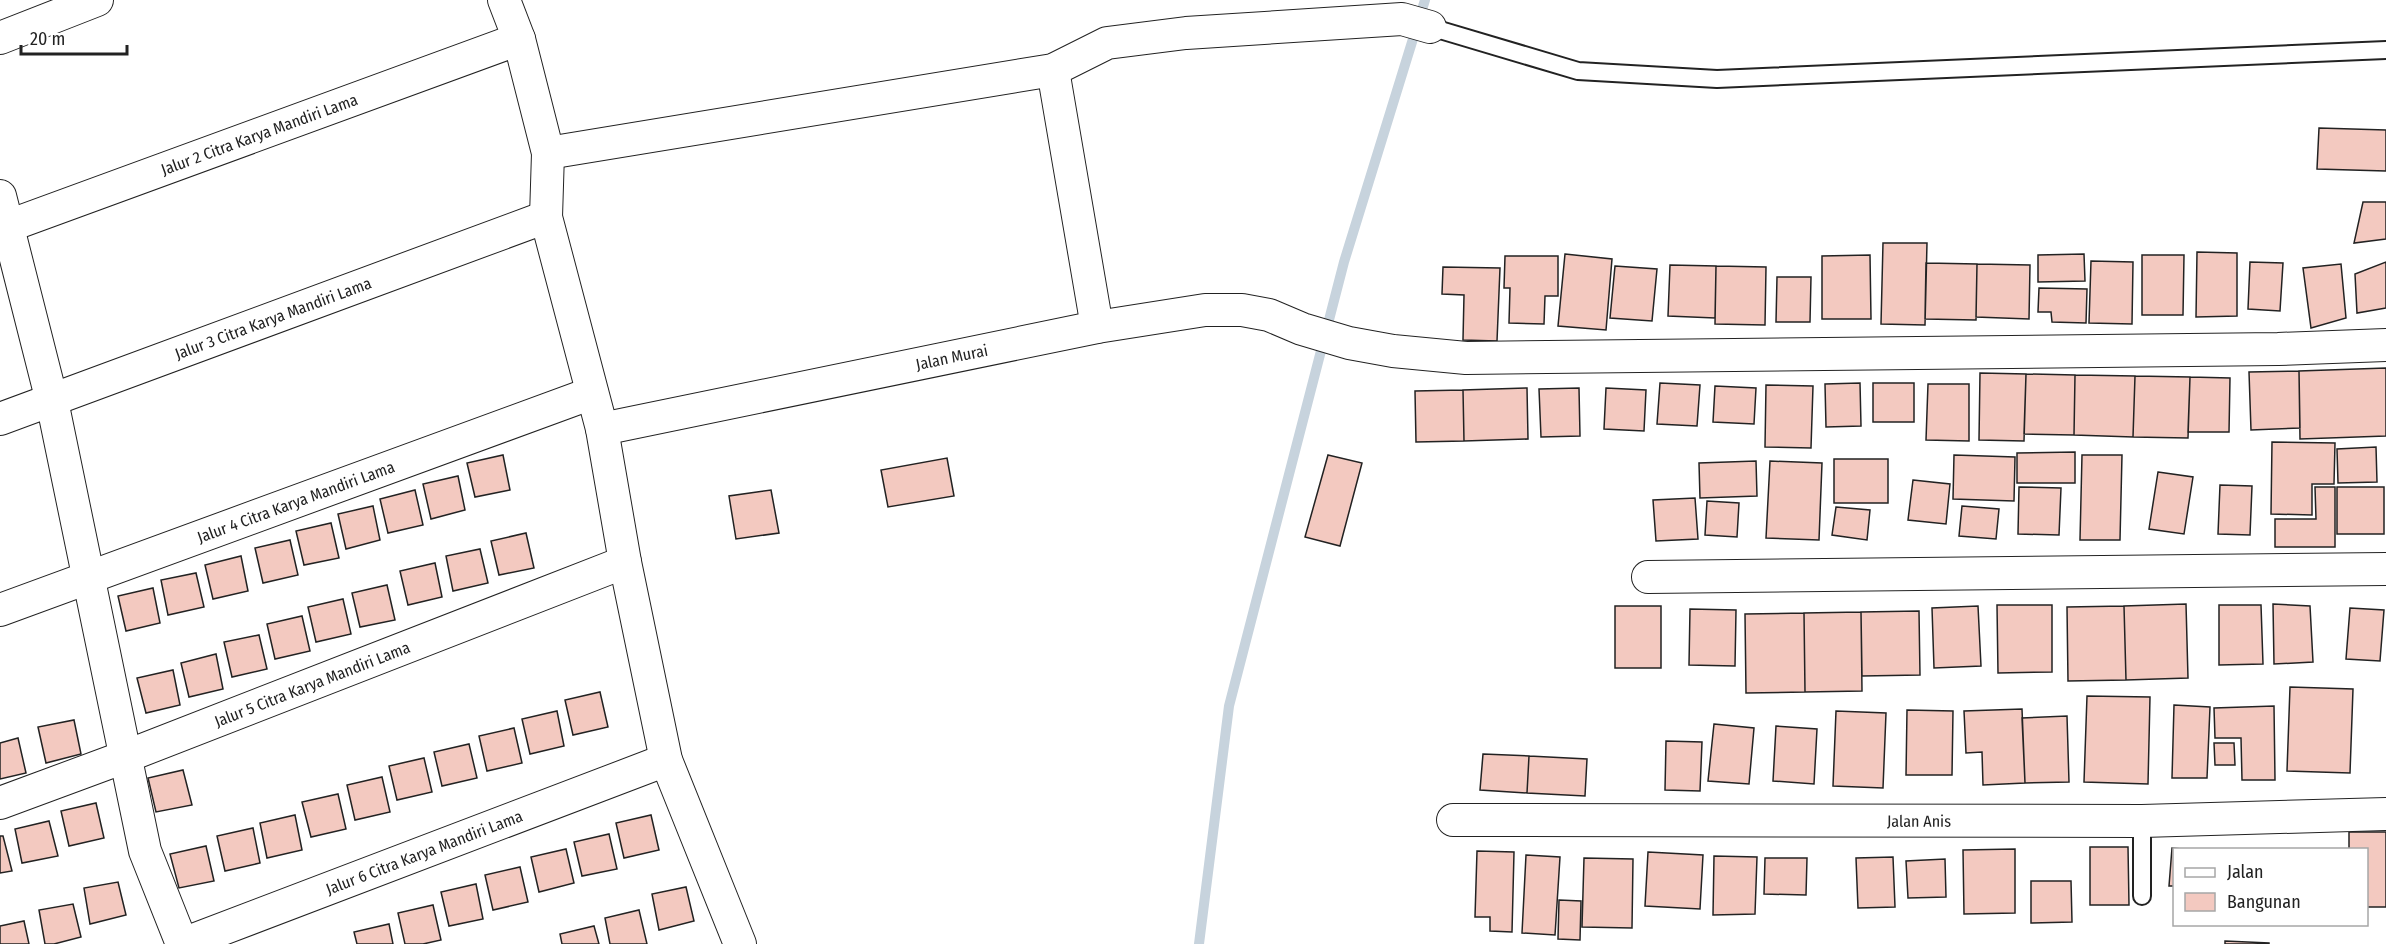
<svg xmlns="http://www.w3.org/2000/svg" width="2386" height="944" font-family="'Fira Sans Condensed',sans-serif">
  <rect width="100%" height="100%" fill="#fff"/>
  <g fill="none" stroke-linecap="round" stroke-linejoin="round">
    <path stroke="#c7d3dd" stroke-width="10" d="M 1199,944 L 1229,706 L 1344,262 L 1425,0"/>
  </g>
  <path fill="#f3c9c0" stroke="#222" stroke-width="1.5" d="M 2319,128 L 2386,130 L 2386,171 L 2317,169 Z
    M 2363,202 L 2386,202 L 2386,239 L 2354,243 Z
    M 1883,243 L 1927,243 L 1925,325 L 1881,324 Z
    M 2197,252 L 2237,253 L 2237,316 L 2196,317 Z
    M 1565,254 L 1612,259 L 1606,330 L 1558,326 Z
    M 2084,254 L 2085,281 L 2038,282 L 2038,255 Z
    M 1870,255 L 1871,319 L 1822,319 L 1822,256 Z
    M 2142,255 L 2184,255 L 2183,315 L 2142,315 Z
    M 1505,256 L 1558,256 L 1558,296 L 1545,296 L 1544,324 L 1509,323 L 1510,288 L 1504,288 Z
    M 2091,261 L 2133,262 L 2132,324 L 2089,323 Z
    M 2250,262 L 2283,263 L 2280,311 L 2248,309 Z
    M 2386,262 L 2386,308 L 2357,313 L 2355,274 Z
    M 1926,263 L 1977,264 L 1976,320 L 1925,319 Z
    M 1977,264 L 2030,265 L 2029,319 L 1976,317 Z
    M 2341,264 L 2346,318 L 2311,328 L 2303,268 Z
    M 1670,265 L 1716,266 L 1715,318 L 1668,316 Z
    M 1615,266 L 1657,269 L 1652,321 L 1610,318 Z
    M 1716,266 L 1766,267 L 1765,325 L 1715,324 Z
    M 1443,267 L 1500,268 L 1497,341 L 1463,340 L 1464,295 L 1442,294 Z
    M 1777,277 L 1811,277 L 1810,322 L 1776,322 Z
    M 2039,288 L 2087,289 L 2086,323 L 2052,322 L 2051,312 L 2038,312 Z
    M 2386,368 L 2386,436 L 2300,439 L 2299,371 Z
    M 2299,371 L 2300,428 L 2251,430 L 2249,372 Z
    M 1980,373 L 2026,374 L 2024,441 L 1979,440 Z
    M 2026,374 L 2075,375 L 2074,435 L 2024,434 Z
    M 2075,375 L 2135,376 L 2133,437 L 2074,435 Z
    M 2135,376 L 2190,377 L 2188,438 L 2133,437 Z
    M 2190,377 L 2230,378 L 2229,432 L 2188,432 Z
    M 1660,383 L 1700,385 L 1697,426 L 1657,424 Z
    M 1860,383 L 1861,426 L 1826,427 L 1825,384 Z
    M 1873,383 L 1914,383 L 1914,422 L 1873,422 Z
    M 1928,384 L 1969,384 L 1969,441 L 1926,440 Z
    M 1766,385 L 1813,386 L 1811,448 L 1765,447 Z
    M 1715,386 L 1756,388 L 1754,424 L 1713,422 Z
    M 1527,388 L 1528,439 L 1464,441 L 1463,390 Z
    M 1579,388 L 1580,436 L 1541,437 L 1539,389 Z
    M 1606,388 L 1646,390 L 1644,431 L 1604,429 Z
    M 1463,390 L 1464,441 L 1416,442 L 1415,391 Z
    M 2272,442 L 2335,443 L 2334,484 L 2312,484 L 2312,515 L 2271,514 Z
    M 2376,447 L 2377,482 L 2338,483 L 2337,449 Z
    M 2075,452 L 2075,483 L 2017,483 L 2017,453 Z
    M 503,455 L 510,490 L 475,497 L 467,463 Z
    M 1328,455 L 1362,463 L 1340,546 L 1305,537 Z
    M 1954,455 L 2015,457 L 2014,501 L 1953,499 Z
    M 2082,455 L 2122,455 L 2120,540 L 2080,540 Z
    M 947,458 L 954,496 L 888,507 L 881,470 Z
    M 1834,459 L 1888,459 L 1888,503 L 1834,503 Z
    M 1756,461 L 1757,496 L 1700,498 L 1699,463 Z
    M 1770,461 L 1822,463 L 1819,540 L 1766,538 Z
    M 2158,472 L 2193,477 L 2184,534 L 2149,529 Z
    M 458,476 L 465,510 L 431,519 L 423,484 Z
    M 1913,480 L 1950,484 L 1946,524 L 1908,520 Z
    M 2220,485 L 2252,486 L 2250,535 L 2218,534 Z
    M 2019,487 L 2061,488 L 2059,535 L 2018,534 Z
    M 2315,487 L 2335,487 L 2335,547 L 2275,547 L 2275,519 L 2316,519 Z
    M 2337,487 L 2384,487 L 2384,534 L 2337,534 Z
    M 415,490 L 423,525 L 388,533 L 380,499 Z
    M 771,490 L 779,533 L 736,539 L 729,496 Z
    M 1695,498 L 1698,539 L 1656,541 L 1653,500 Z
    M 1707,501 L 1739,503 L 1737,537 L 1705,535 Z
    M 373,506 L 380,540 L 346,549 L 338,514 Z
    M 1962,506 L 1999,509 L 1996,539 L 1959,536 Z
    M 1836,507 L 1870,510 L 1867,540 L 1832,535 Z
    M 331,523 L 339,558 L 304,565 L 296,531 Z
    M 526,533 L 534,568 L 499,575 L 491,541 Z
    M 290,540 L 298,575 L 263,583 L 255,548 Z
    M 480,549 L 488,583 L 453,591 L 446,556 Z
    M 241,556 L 248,591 L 213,599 L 205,565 Z
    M 435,563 L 442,597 L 408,605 L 400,571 Z
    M 196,573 L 204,607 L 168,615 L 161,580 Z
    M 387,585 L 395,620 L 360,627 L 352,593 Z
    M 153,588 L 160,623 L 126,631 L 118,596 Z
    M 343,599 L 351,634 L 316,642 L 308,607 Z
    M 2186,604 L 2188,678 L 2126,680 L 2124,606 Z
    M 2273,604 L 2310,606 L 2313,662 L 2274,664 Z
    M 1997,605 L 2052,605 L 2052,672 L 1998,673 Z
    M 2219,605 L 2261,605 L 2263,664 L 2219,665 Z
    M 1615,606 L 1661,606 L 1661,668 L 1615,668 Z
    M 1978,606 L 1981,666 L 1934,668 L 1932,608 Z
    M 2124,606 L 2126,680 L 2068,681 L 2067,607 Z
    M 2350,608 L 2384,610 L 2380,661 L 2346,659 Z
    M 1690,609 L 1736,610 L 1735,666 L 1689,665 Z
    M 1919,611 L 1920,675 L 1862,676 L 1861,612 Z
    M 1861,612 L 1862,691 L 1805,692 L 1804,613 Z
    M 1804,613 L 1805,692 L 1746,693 L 1745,614 Z
    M 302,616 L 310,651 L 275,659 L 267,624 Z
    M 259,635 L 267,669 L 232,677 L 224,642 Z
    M 216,654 L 223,689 L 189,697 L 181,663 Z
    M 173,670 L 180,705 L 146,713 L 137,678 Z
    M 2290,687 L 2353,689 L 2350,773 L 2287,771 Z
    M 600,692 L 608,727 L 573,735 L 565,700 Z
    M 2087,696 L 2150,697 L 2148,784 L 2084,782 Z
    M 2174,705 L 2210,707 L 2207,778 L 2172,778 Z
    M 2274,706 L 2275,780 L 2242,780 L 2241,738 L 2215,738 L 2214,708 Z
    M 2022,709 L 2025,783 L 1983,785 L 1982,752 L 1966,753 L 1964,711 Z
    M 1907,710 L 1953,711 L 1952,775 L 1906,775 Z
    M 557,711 L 564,746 L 530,754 L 522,719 Z
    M 1836,711 L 1886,713 L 1883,788 L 1833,786 Z
    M 2067,716 L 2069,782 L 2025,783 L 2022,718 Z
    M 74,720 L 81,754 L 46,763 L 38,727 Z
    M 1714,724 L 1754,728 L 1749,784 L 1708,781 Z
    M 1776,726 L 1817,729 L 1814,784 L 1773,781 Z
    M 514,728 L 522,763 L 487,771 L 479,736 Z
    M 18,738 L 26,773 L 0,779 L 0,743 Z
    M 1666,741 L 1702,742 L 1700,791 L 1665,790 Z
    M 2214,743 L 2234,743 L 2235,765 L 2215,765 Z
    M 469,744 L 477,778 L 442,786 L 434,752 Z
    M 1483,754 L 1529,756 L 1527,793 L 1480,790 Z
    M 1529,756 L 1587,759 L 1585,796 L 1527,793 Z
    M 424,758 L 432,792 L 397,800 L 389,766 Z
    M 183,770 L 192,805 L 156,812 L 148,778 Z
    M 382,777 L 390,812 L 355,820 L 347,785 Z
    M 338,794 L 346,829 L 311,837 L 302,802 Z
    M 96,803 L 104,838 L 69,846 L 61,811 Z
    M 295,815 L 302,850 L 267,858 L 260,823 Z
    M 651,815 L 659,850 L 624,858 L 616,823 Z
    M 49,821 L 58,856 L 22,863 L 15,829 Z
    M 253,828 L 260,863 L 225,871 L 217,836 Z
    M 2349,832 L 2386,832 L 2386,907 L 2366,907 L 2366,850 L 2349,850 Z
    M 609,834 L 617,869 L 582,876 L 574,842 Z
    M 0,836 L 3,836 L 12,871 L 0,873 Z
    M 206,846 L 214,881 L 179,888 L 170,854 Z
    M 2090,847 L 2128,847 L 2129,905 L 2090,905 Z
    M 2172,848 L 2192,850 L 2174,850 L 2174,886 L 2169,886 Z
    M 566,849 L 574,883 L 539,892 L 531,857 Z
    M 2015,849 L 2015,913 L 1964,914 L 1963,850 Z
    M 1477,851 L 1514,852 L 1512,932 L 1490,931 L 1490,917 L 1475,917 Z
    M 1648,852 L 1703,855 L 1700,909 L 1645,906 Z
    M 1526,855 L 1560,857 L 1555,935 L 1522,933 Z
    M 1714,856 L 1757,857 L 1755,914 L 1713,915 Z
    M 1893,857 L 1895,907 L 1858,908 L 1856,858 Z
    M 1584,858 L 1633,859 L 1632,928 L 1582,927 Z
    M 1765,858 L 1807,858 L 1806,895 L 1764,894 Z
    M 1945,859 L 1946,897 L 1908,898 L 1906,861 Z
    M 520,867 L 528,902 L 493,910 L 485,875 Z
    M 2031,881 L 2071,881 L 2072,922 L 2031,923 Z
    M 118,882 L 126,915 L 90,924 L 84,888 Z
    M 476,884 L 483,919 L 449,926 L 441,892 Z
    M 686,887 L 694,921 L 659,930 L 652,894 Z
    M 1559,900 L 1581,901 L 1580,940 L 1558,939 Z
    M 73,904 L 81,937 L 54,944 L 45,944 L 39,910 Z
    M 433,905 L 441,940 L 423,944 L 405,944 L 398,913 Z
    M 639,910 L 647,944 L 610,944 L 605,918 Z
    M 24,921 L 29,944 L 0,944 L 0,926 Z
    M 389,924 L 393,944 L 357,944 L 354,932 Z
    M 594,926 L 599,944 L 562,944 L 560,934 Z
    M 2225,941 L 2269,943 L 2269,944 L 2225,944 Z"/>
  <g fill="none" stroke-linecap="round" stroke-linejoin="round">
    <g stroke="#222" stroke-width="20">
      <path id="service" d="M 1430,27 L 1578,71 L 1717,79 L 2386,50
        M 2142,896 L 2142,821"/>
    </g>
    <g stroke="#222" stroke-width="34">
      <g id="minor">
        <path d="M 504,0 L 519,39 L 548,153 L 546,217 L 602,429 L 625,562 L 666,760 L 740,944"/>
        <path d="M 0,38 L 97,0"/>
        <path d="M 1053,70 L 1097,327"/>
        <path d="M 548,153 L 1053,70 L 1107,43 L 1186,33 L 1402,19 L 1430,27"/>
        <path d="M 0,196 L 52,401 L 145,851 L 182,944"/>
        <path id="s1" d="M 0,229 L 519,39"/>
        <path id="s2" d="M 0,419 L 546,217"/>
        <path id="s3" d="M 602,429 L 1097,327 L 1205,310 L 1242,310 L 1269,315 L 1302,329 L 1349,343 L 1393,351 L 1466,358 L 2278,349 L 2386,345"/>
        <path d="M 1648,577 L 2386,569"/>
        <path id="s4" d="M 0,610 L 592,393"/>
        <path id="s5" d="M 0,803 L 127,756 L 625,562"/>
        <path id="s6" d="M 1453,820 L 2142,821 L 2386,814"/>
        <path id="s7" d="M 183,944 L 666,760"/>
      </g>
    </g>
    <use href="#service" stroke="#fff" stroke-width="16"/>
    <use href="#minor" stroke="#fff" stroke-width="32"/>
  </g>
  <g text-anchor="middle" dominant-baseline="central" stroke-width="4.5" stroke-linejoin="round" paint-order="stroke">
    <g font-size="16" fill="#222" stroke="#fff">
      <text stroke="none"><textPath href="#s1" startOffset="276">Jalur 2 Citra Karya Mandiri Lama</textPath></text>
      <text stroke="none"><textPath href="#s2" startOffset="291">Jalur 3 Citra Karya Mandiri Lama</textPath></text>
      <text stroke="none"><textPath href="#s3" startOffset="357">Jalan Murai</textPath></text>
      <text stroke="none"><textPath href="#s4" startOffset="315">Jalur 4 Citra Karya Mandiri Lama</textPath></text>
      <text stroke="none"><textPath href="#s5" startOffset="334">Jalur 5 Citra Karya Mandiri Lama</textPath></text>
      <text stroke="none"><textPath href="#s6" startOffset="466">Jalan Anis</textPath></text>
      <text stroke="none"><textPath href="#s7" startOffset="258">Jalur 6 Citra Karya Mandiri Lama</textPath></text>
    </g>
  </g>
  <rect x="2173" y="848" width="195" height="78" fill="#ffffff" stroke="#a7a7a7" stroke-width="1.5"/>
  <rect x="2185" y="868" width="30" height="9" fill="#ffffff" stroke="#a7a7a7" stroke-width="1.5"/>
  <text x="2227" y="878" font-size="18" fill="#222222">Jalan</text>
  <rect x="2185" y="893" width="30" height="18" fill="#f3c9c0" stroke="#a7a7a7" stroke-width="1.5"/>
  <text x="2227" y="908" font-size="18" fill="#222222">Bangunan</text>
  <path d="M21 45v9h106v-9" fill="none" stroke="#222222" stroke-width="3"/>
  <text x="30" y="45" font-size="18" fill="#222222" stroke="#ffffff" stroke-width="4.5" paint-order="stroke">20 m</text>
</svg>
